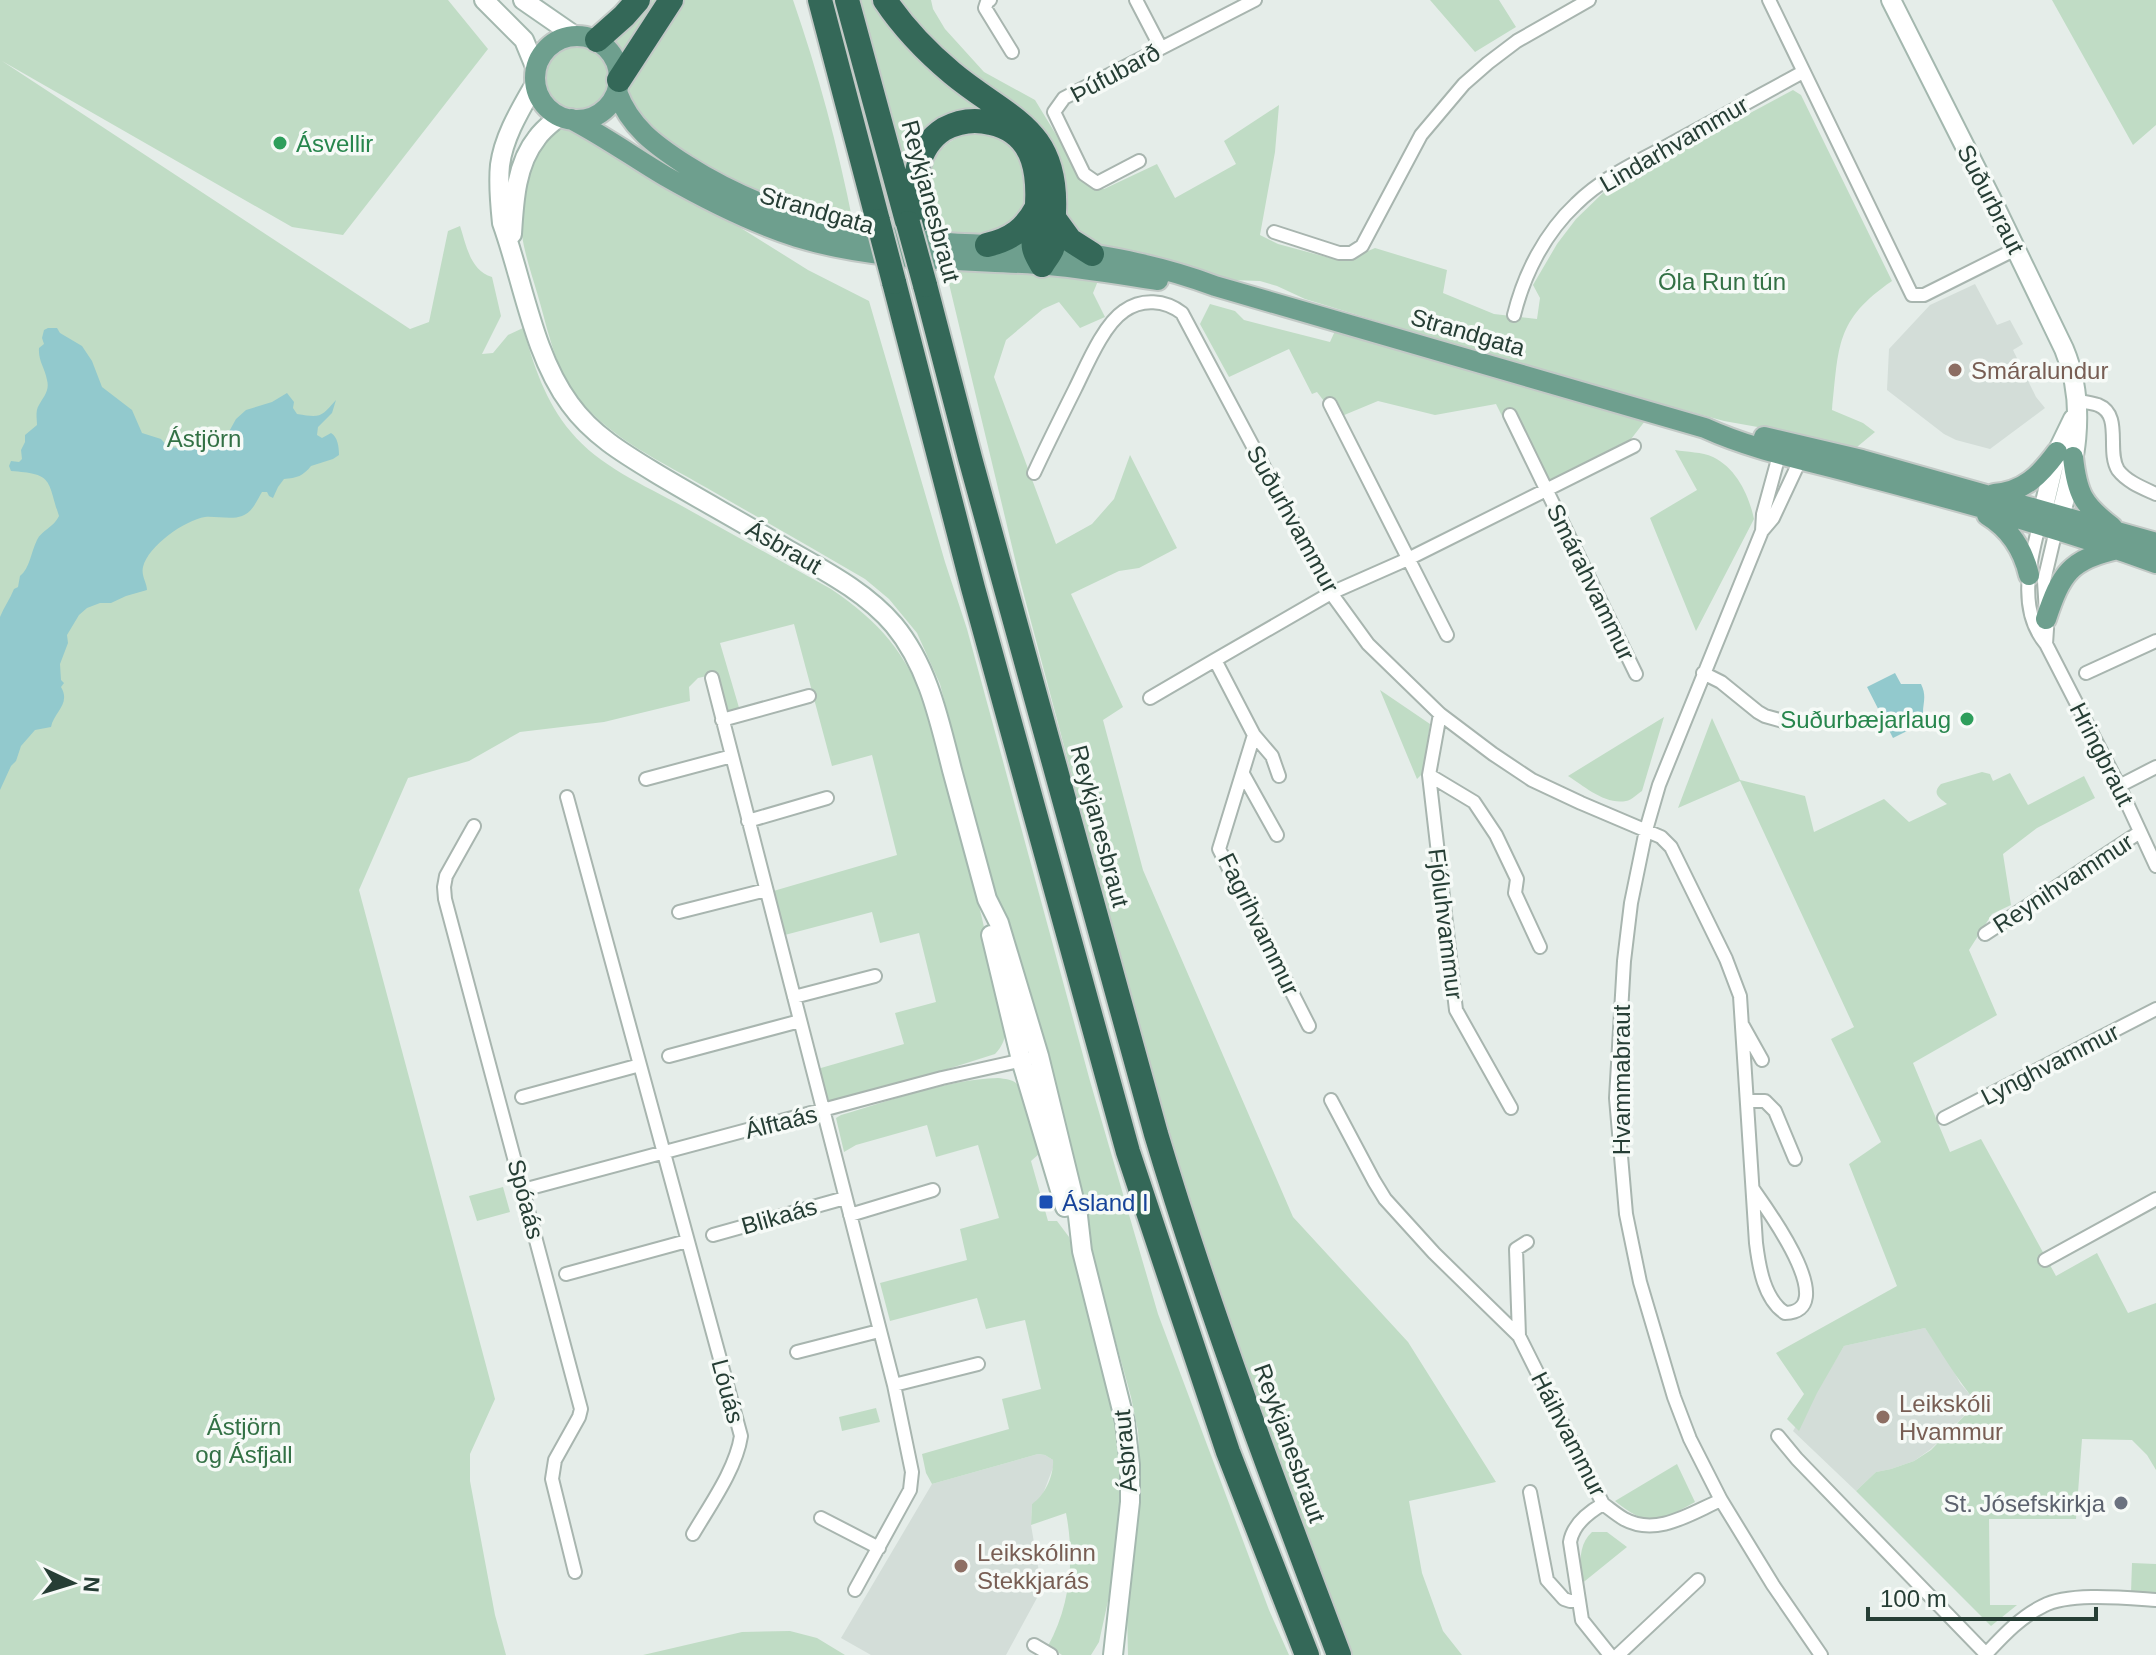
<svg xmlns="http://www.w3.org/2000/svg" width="2156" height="1655" font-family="Helvetica,sans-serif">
  <rect width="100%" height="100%" fill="#e5ede9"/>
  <path fill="#d3ddd8" d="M 1975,284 L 1997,325 L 2010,320 L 2023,344 L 2013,350 L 2036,397 L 2045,408 L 1990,449 L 1956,440 L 1944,434 L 1887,390 L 1889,349 L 1930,305 Z
    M 1925,1328 L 1950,1364 L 1960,1383 L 1977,1403 L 1931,1449 L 1914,1461 L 1891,1469 L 1876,1472 L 1856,1491 L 1793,1431 L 1844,1346 Z
    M 1038,1454 L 1045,1455 L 1053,1460 L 1054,1465 L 1041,1499 L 1032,1504 L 1031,1525 L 1040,1578 L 1038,1596 L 1006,1655 L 871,1655 L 841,1638 L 932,1484 Z"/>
  <path fill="#c0dcc5" d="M 0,0 L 448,0 L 488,49 L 343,235 L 292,227 L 2,61 L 410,329 L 429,322 L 448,231 L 460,226 C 466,244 470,271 492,277 L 501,316 L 482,354 L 493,353 L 508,335 L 523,328 C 534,366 545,401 571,432 C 599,466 644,485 682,506 C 732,534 781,561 831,589 C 881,623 904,651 927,707 L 981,914 L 1007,1027 C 1005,1038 1003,1046 995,1054 L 847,1101 L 828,1102 L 822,1098 L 814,1070 L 904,1044 L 895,1013 L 936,1002 L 919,933 L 880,943 L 872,912 L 781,936 L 770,892 L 897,855 L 872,755 L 832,766 L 794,624 L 720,643 L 740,711 L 726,714 L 716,674 L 698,678 L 689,687 L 690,701 L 604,722 L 520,732 L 469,761 L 408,778 L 359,890 L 495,1399 L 470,1454 L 470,1481 L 495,1615 L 506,1655 L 0,1655 Z
    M 649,0 L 665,0 L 625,57 L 612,41 Z
    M 683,0 L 793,0 C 818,72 838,147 853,223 L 786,204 L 716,173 L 663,140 L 629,104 L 629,85 Z
    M 859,0 L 872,0 L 890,25 L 999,114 L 965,115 L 906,185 Z
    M 895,0 L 931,0 L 933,9 L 945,29 L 984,72 L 1035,100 L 1085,182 L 1104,189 L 1157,164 L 1175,198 L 1236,164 L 1224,141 L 1279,105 L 1275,152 L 1260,235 L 1278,244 L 1330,258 L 1347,260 L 1375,248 L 1447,270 L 1443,293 L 1494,314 L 1537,319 L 1540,298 L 1533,285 L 1557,244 L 1576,219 L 1605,191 L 1793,90 L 1801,95 L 1892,281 C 1835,320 1839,346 1832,410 L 1863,423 L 1875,432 L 1851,452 L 1808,436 L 1724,421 L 1535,369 L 1305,299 L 1277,286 L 1260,281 L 1231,280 L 1147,258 L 1099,250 L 1068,223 L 1064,192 L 965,74 Z
    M 1430,0 L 1499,0 L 1516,27 L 1475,52 Z
    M 2052,0 L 2156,0 L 2156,125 L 2133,145 Z
    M545 79a33 33 0 1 1 66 0a33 33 0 1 1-66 0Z
    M 567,124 L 578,126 L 808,270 L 869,301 L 945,562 L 967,629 L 1090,1081 L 1158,1314 L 1269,1610 L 1289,1655 L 1128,1655 L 1127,1615 L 1140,1495 L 1140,1464 L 1138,1431 L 1131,1397 L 1084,1226 L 1027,991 L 987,866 L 940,684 L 917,633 L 889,599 L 865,579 C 812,548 759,518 707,488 C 662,462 611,439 578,398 C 555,369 548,330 538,296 C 529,265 517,234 521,201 C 524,170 533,133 567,124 Z
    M 967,133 L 987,133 L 1010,143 L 1025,163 L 1030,194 L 1017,222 L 981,237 L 937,235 C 930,207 919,168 945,146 C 951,140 960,137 967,133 Z
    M 945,267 L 1100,276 L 1093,293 L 1105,317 L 1080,328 L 1059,302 L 1043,309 L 1006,340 L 994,377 L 1056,544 L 1092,524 L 1114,499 L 1130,455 L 1177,548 L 1139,568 L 1119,571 L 1071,594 L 1123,707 L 1103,720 L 1143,870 L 1293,1217 L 1408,1342 L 1496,1482 L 1409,1501 L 1422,1573 L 1443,1631 L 1462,1655 L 1353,1655 L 1212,1277 L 1140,1032 L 1021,584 Z
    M 1210,304 L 1235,311 L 1244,320 L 1330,342 L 1335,331 L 1645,421 L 1621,452 L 1538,488 L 1496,404 L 1435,415 L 1378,401 L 1337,418 L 1317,392 L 1312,394 L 1289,349 L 1229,377 L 1200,324 Z
    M 1675,450 C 1687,452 1702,452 1713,457 C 1736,468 1749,495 1754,519 L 1696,631 L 1650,518 L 1697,490 Z
    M 1380,690 L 1430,724 L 1423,773 L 1417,779 Z
    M 1664,717 L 1642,791 C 1637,794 1632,800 1626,801 C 1605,805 1584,786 1568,776 Z
    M 1712,718 L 1740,780 L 1805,796 L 1814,832 L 1884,799 L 1909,822 L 1947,804 C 1940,798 1931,794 1941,784 L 1982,772 L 1990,774 L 1993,781 L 2010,773 L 2028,805 L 2084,776 L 2095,798 L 2037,828 L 2003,854 L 2011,905 L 1992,914 L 1969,950 L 1997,1015 L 1913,1063 L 1950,1152 L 1981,1139 L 2056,1276 L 2097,1253 L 2128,1313 L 2156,1303 L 2156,1470 L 2147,1455 L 2132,1440 L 2082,1439 L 2076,1519 L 1989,1519 L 1990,1605 L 2017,1605 L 1991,1626 L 1856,1491 L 1876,1472 L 1891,1469 L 1914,1461 L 1931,1450 L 1977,1403 C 1957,1380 1942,1353 1925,1328 L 1844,1346 L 1817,1393 L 1799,1431 L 1787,1419 L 1804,1394 L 1776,1353 L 1897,1286 L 1849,1164 L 1881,1142 L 1831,1039 L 1854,1027 L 1740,781 L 1678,808 Z
    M 998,1078 C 1005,1079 1012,1079 1017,1084 C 1027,1093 1038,1140 1039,1154 L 1031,1161 L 1048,1221 L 1057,1221 L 1069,1237 L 1113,1407 L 1120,1442 L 1124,1481 L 1119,1551 L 1099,1642 L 1091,1655 L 1062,1655 L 1048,1646 C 1070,1606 1075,1559 1066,1513 L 1031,1525 L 1032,1504 C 1045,1496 1054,1475 1053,1460 L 1045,1455 L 1038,1454 L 932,1484 L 926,1473 L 922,1454 L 1009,1429 L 1002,1399 L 1041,1389 L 1025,1320 L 986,1329 L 977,1298 L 890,1321 L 880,1283 L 967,1260 L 960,1229 L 999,1218 L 978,1145 L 936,1157 L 927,1125 L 856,1145 L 844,1152 L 836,1118 L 841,1115 C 892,1100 945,1080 998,1078 Z
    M 503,1187 L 510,1212 L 477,1221 L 469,1196 Z
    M 876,1408 L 880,1422 L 842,1431 L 839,1417 Z
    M 1677,1464 L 1695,1502 C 1660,1521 1649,1529 1615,1501 Z
    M 1592,1532 L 1607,1532 L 1627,1547 L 1580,1585 C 1581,1567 1577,1545 1592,1532 Z
    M 2132,1563 L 2156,1564 L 2156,1594 L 2131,1593 Z
    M 790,1631 L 817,1638 L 845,1655 L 643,1655 L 742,1632 Z"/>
  <path fill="#92c9cd" d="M 48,328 L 57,328 L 60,333 L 82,346 L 92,361 L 102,387 L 132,410 L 142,433 L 161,439 L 167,446 L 177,448 L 185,446 L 186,442 L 193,443 L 197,438 L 197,429 L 200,427 L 226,437 L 236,419 L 246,410 L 272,402 L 287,393 L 294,402 L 293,408 L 297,414 C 321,418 321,417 336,400 L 332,413 L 318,427 L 317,435 L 322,438 L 331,433 C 338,437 339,448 339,455 L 333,459 L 311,466 C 303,476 297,478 284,479 L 278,487 L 273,498 L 269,496 L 267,492 L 262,492 C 257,500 253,512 242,516 C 232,520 216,516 205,517 C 185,520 148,546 143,567 C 141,576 147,583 147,590 L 126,596 L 111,603 L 100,603 L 87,608 L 79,615 L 67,635 L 68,643 L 60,664 L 61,680 L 64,683 L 61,687 C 71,704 54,712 51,727 L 35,730 L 21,746 L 16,761 L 11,766 L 0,790 L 0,617 C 4,607 10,599 14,589 L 18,587 L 20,576 C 30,568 31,552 37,540 C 41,531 54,527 59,516 C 47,480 54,474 11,471 L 9,466 L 11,461 L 19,462 L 22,459 L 21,450 L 25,442 L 25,435 L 37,425 C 37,419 35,411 39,405 C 43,397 50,391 47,380 C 45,368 38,361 39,348 L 44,344 L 42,338 L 44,330 Z
    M 1895,673 L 1901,684 L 1921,684 C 1929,700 1919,708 1925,722 L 1893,738 L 1867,687 Z"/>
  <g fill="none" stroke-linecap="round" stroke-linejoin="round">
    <g stroke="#a8b5af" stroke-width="16">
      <path id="street" d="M 990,0 L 987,2 L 985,8 L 1012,52
        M 1136,0 L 1161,48
        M 1769,0 L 1912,295 L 1924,295 L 2016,249
        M 1139,161 L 1097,183 L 1084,174 L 1054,112 L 1064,98 L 1255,0
        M 1274,232 L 1339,253 L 1351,253 L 1362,246 L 1421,135 L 1464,84 L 1488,63 L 1517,41 L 1589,0
        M 1514,315 C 1524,274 1545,233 1576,204 C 1602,178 1637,162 1669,145 C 1714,121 1759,96 1803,72
        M 2079,401 C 2085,402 2092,403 2098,405 C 2123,415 2106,451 2118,470 C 2127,482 2143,488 2156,494
        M 1330,404 L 1447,635
        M 1510,415 L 1636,674
        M 1781,448 L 1763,514 L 1762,531 L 1659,785 L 1646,830 L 1631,903 L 1624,961 L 1616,1098 L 1626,1214 L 1640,1282 L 1674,1397 L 1690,1439 L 1721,1500 L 1773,1585 L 1821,1655
        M 1034,473 C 1047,445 1061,417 1075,389 C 1086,367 1103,325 1124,311 C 1142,298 1165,300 1182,313 L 1331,593 L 1368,644 L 1440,714 L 1493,754 L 1532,780 L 1581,803 L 1661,837 L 1671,847 L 1726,959 L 1740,996 L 1756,1243 C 1759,1267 1764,1299 1785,1313 C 1842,1311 1767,1209 1753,1189
        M 2039,526 C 2029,564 2018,611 2046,644 L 2119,786 L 2156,866
        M 1762,531 L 1773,518 L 1802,456
        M 2046,644 L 2047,629 L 2044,581 L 2056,530
        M 1703,673 L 1721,682 L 1758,712 L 1765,716 L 1783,721
        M 2086,673 L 2156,641
        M 712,678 L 894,1385 L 912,1472 L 910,1490 L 855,1590
        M 1150,698 L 1215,660
        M 1440,714 L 1429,775 L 1456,1010 L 1511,1108
        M 722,720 L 809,696
        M 1254,735 L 1272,756 L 1279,776
        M 1243,774 L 1277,835
        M 1429,775 L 1474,802 L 1496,835 L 1517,879 L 1515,893 L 1540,947
        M 646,779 L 732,756
        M 2119,786 L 2156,767
        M 567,797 L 741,1436 C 736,1469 710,1505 693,1534
        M 748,821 L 827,798
        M 474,826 L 446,876 L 444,887 L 445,899 L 581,1409 L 579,1417 L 555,1460 L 552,1479 L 575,1572
        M 679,912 L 766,890
        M 1985,934 L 2140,832
        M 794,997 L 875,976
        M 1309,1026 L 1219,849 L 1254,735 L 1215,660 L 1331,593 L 1408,559 L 1634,446
        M 1743,1026 L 1762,1060
        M 669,1056 L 800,1021
        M 522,1097 L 640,1065
        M 1331,1100 L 1374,1181 L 1385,1199 L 1434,1253 L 1519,1336 L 1603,1504 C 1610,1509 1617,1515 1624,1519 C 1657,1537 1691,1513 1721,1500
        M 1748,1101 L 1765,1101 L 1775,1111 L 1795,1159
        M 1944,1118 L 2156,1009
        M 523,1190 L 942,1078 L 1028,1059
        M 850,1215 L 933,1190
        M 713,1235 L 845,1198
        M 2045,1260 L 2156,1199
        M 566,1274 L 687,1241
        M 1519,1336 L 1516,1249 L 1527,1242
        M 797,1352 L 879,1331
        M 894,1385 L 978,1364
        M 1778,1436 L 1797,1459 L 1987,1655
        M 1530,1492 L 1547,1580 L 1564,1599 L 1570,1601 L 1579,1601
        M 1603,1504 C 1589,1512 1573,1524 1570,1542 L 1582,1620 L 1610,1655
        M 821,1518 L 879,1548
        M 1034,1645 L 1051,1655
        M 1618,1655 L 1698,1580
        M 1985,1655 C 2002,1637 2020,1617 2043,1606 C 2069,1592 2126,1598 2156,1600"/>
    </g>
    <g stroke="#a4b8af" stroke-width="22">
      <path id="secondary" d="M 484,0 L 524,40 L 536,69
        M 523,0 L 575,36
        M 1891,0 L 1992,200 L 2064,349 C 2089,408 2074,468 2057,528
        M 536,82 C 522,107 504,135 500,165 C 498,184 500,204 502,223 C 523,281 533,354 570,404 C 593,436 626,455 659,475 C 701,500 743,523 785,548 C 823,570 865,591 894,625 C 928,666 939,719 952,770 C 964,813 975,856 987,899 L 999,923 L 1039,1056 L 1078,1216 L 1082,1251 L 1125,1422 L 1130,1465 L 1130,1502 L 1113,1655
        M 512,234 C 514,201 516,164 537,138 C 543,129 552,123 560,116
        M 2040,523 L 2057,452 L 2073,419
        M 991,935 L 1021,1060 L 1065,1207"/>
    </g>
    <g stroke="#c2c9c6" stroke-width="24">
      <path id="primary" d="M535 78a42 42 0 1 1 84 0a42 42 0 1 1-84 0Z
        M 617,92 C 630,127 655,145 686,165 C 763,214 844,234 934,242 C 974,246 1015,244 1056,249 C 1112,257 1162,266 1215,286 L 1705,428 C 1753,450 1806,460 1857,474 C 1957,500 2059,528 2156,563
        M 571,119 C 604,136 633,157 665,176 C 707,200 750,222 797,237 C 875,261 957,259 1038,264 C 1078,267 1118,274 1158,280
        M 1764,437 L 1862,460 L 2156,543
        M 2073,457 C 2077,494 2083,505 2112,527
        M 1994,494 C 2024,492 2040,475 2057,452
        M 1987,515 C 2010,529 2023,549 2029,575
        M 2046,619 C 2061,574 2070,559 2118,549"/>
    </g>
    <g stroke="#c2c9c6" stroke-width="28">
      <path id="highway" d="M 820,0 L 878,221
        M 847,0 L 907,221
        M 885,0 C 903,27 927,52 952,73 C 1007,119 1058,127 1054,212 C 1054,223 1056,239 1052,249 C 1050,254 1045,260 1042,265
        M 597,40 L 624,16 L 638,0
        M 619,80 L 671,0
        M 1054,218 L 1070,240 L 1092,254
        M 915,224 C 915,190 911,150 944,129 C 959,121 975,119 991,123 C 1038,133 1040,179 1036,218 C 1036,227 1032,239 1034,248 C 1035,253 1039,260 1042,265
        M 987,245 C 1012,239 1025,229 1037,207
        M 894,282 L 973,588 L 1128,1152 L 1228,1452 L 1307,1655
        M 925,285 L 970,458 L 1156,1134 C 1209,1311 1274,1483 1339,1655"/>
    </g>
    <use href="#street" stroke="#fff" stroke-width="12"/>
    <use href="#secondary" stroke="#fff" stroke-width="18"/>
    <use href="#primary" stroke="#6e9f8e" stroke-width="20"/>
    <use href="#highway" stroke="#346858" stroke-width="24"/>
    <g stroke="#c2c9c6" stroke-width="28" stroke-linecap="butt">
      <path id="highway-bridge" d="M 878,221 L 894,282
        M 908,223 L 925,285"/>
    </g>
    <use href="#highway-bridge" stroke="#346858" stroke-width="24"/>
  </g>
  <g fill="#2e9e5b" stroke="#f6faf7" stroke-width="3">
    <circle cx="280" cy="143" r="8"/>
    <circle cx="1967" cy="719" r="8"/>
  </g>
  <g fill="#8d6e63" stroke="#f6faf7" stroke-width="3">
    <circle cx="1955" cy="370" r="8"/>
    <circle cx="1883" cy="1417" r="8"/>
    <circle cx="961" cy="1566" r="8"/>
  </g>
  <rect fill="#1a4fb4" stroke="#f6faf7" stroke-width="3" x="1038" y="1194" width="16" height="16" rx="4"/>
  <circle fill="#6b7280" stroke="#f6faf7" stroke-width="3" cx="2121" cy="1503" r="8"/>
  <g text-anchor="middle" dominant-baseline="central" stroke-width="7" stroke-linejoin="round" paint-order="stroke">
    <g font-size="24" fill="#263e35" stroke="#f6faf7">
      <text transform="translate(1115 73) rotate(-28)">Þúfubarð</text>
      <text transform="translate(1674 144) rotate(-30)">Lindarhvammur</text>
      <text transform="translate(1991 199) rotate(63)">Suðurbraut</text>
      <text transform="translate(931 201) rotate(75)">Reykjanesbraut</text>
      <text transform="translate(817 210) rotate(16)">Strandgata</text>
      <text transform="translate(1468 332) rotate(16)">Strandgata</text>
      <text transform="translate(1293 519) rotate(61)">Suðurhvammur</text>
      <text transform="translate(784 547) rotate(30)">Ásbraut</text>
      <text transform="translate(1591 582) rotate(64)">Smárahvammur</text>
      <text transform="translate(2102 754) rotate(63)">Hringbraut</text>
      <text transform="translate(1100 826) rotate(75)">Reykjanesbraut</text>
      <text transform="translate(2063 883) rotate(-33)">Reynihvammur</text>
      <text transform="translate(1259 924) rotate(64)">Fagrihvammur</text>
      <text transform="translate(1446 924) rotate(83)">Fjóluhvammur</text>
      <text transform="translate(2050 1064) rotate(-27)">Lynghvammur</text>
      <text transform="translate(1621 1080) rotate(-90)">Hvammabraut</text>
      <text transform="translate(781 1122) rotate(-14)">Álftaás</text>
      <text transform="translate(526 1199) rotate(75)">Spóaás</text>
      <text transform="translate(779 1216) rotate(-16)">Blikaás</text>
      <text transform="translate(728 1391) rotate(75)">Lóuás</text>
      <text transform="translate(1569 1434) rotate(63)">Háihvammur</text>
      <text transform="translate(1290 1443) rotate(70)">Reykjanesbraut</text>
      <text transform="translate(1125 1451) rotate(-95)">Ásbraut</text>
    </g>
    <g font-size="24" fill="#27864d" stroke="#f6faf7" text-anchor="start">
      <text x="296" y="143">Ásvellir</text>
      <text x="1951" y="719" text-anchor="end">Suðurbæjarlaug</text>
    </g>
    <g font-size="24" fill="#337145" stroke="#f6faf7">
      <text x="1722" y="281">Óla Run tún</text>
      <text x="204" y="438">Ástjörn</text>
      <text x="244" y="1426">Ástjörn<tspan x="244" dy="28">og Ásfjall</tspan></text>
    </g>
    <g font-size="24" fill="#785e54" stroke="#f6faf7" text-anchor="start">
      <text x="1971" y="370">Smáralundur</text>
      <text x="1899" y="1403">Leikskóli<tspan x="1899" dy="28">Hvammur</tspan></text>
      <text x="977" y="1552">Leikskólinn<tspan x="977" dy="28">Stekkjarás</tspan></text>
    </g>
    <g font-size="24" fill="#164399" stroke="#f6faf7" text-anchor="start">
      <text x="1062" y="1202">Ásland I</text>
    </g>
    <g font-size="24" fill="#5b616d" stroke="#f6faf7" text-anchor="end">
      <text x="2105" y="1503">St. Jósefskirkja</text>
    </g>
  </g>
  <g transform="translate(72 1583) rotate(94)" stroke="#f6faf7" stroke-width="6" paint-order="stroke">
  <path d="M0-6L14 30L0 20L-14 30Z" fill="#263e35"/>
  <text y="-12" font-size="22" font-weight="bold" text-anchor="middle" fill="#263e35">N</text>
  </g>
  <path d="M1868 1607v12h228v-12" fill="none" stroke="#263e35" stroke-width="4"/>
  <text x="1880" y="1607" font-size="24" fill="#263e35" stroke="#f6faf7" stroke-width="6" paint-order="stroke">100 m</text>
</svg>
